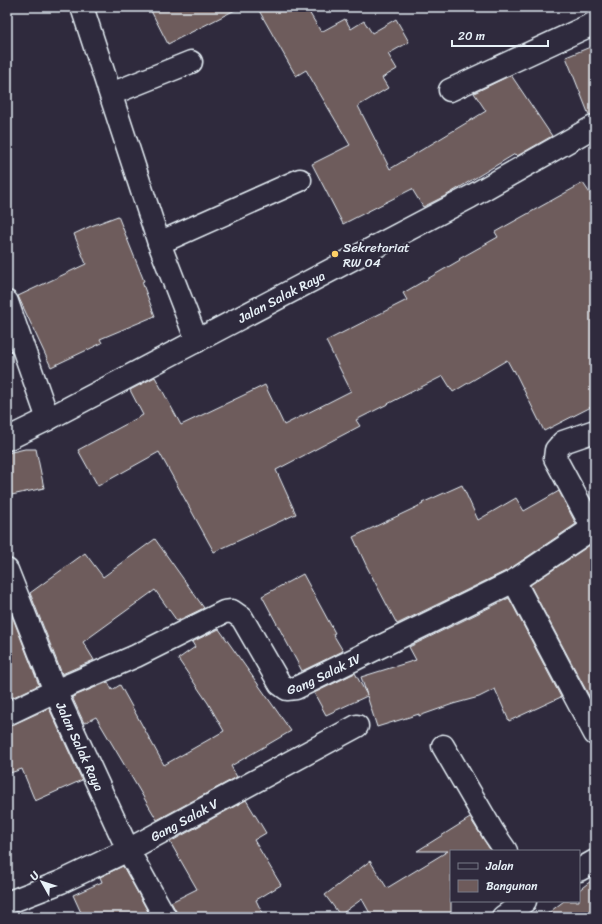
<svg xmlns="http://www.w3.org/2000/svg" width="602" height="924" font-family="Sriracha,sans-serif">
  <rect width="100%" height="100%" fill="#2f2a3d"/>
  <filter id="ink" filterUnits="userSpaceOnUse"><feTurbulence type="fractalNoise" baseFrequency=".025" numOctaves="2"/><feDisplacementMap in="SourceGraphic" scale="8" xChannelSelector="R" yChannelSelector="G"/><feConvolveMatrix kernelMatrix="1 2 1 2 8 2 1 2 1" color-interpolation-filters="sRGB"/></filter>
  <g filter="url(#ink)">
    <path fill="#6e5b5b" stroke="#e8f1f8" d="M 149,7 L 241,7 L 168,44 Z
      M 257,7 L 306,7 L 321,32 L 345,19 L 351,29 L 364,21 L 372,33 L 396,19 L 409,42 L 388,54 L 397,69 L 382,78 L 388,88 L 358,106 L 390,169 L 486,111 L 474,93 L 511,75 L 552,136 L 517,156 L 515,154 L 447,195 L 423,207 L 412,189 L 343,224 L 312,164 L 350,145 L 306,70 L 296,76 Z
      M 595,45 L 595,114 L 589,115 L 566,57 Z
      M 583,183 L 595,201 L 595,405 L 544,431 L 514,370 L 513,371 L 507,360 L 453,392 L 443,376 L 356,420 L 360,426 L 276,470 L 296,514 L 214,552 L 159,452 L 98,486 L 78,450 L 143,415 L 130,390 L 155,377 L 181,425 L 265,385 L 284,425 L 351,391 L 326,341 L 407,300 L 403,293 L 460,260 L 459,259 L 498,237 L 495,232 Z
      M 118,216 L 144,281 L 142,282 L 155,316 L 100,339 L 102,343 L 51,367 L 18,296 L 86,264 L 74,234 L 91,226 Z
      M 25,449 L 36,449 L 44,488 L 7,496 L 7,453 Z
      M 462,485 L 478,520 L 516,498 L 524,511 L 559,491 L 576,524 L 508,570 L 397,624 L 367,567 L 353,537 L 423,504 L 422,503 Z
      M 155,539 L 204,608 L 177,621 L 155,590 L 83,642 L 94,660 L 62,674 L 30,593 L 85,553 L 103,577 Z
      M 593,543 L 595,547 L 595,707 L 530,585 Z
      M 303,574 L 335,633 L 333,634 L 343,651 L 302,671 L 262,596 Z
      M 509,598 L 561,697 L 509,721 L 495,689 L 479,697 L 453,704 L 419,716 L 419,714 L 377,727 L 367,696 L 326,715 L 314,693 L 355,673 L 367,695 L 361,677 L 416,660 L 409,647 Z
      M 9,608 L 39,685 L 7,700 L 7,610 Z
      M 219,629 L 291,731 L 231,766 L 237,777 L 157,820 L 96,717 L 84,723 L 72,697 L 108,682 L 112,690 L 120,685 L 164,765 L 224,731 L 208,703 L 178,659 L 195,647 L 192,642 Z
      M 49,708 L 82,780 L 35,801 L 22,769 L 7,774 L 7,726 L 12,725 Z
      M 246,800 L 266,833 L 254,840 L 281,885 L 256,900 L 264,917 L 177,917 L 176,911 L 171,902 L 197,889 L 170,842 Z
      M 470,818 L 491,851 L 451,851 L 451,917 L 372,917 L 362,899 L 340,915 L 325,895 L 370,861 L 387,888 L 448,851 L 417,851 Z
      M 123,866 L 151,917 L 83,917 L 73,895 L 102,882 L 100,877 Z
      M 595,878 L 595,917 L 543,917 L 564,901 L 579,901 L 579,890 Z"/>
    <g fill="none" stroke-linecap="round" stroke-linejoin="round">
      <g stroke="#e8f1f8" stroke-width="25">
        <g id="street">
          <path d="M 82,7 L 159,243 L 197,341"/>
          <path d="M 450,90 L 595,23"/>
          <path d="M 111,94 L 191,62"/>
          <path d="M 159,243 L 300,180"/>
          <path d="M 7,302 L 48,419"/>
          <path id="s1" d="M 7,439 L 48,419 L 470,197 L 595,126"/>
          <path id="s2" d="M 7,570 L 55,691 L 128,850 L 165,917"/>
          <path d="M 514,581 L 595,734"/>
          <path id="s3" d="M 7,714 L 55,691 L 136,656 L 224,612 L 232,611 L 242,618 L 280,684 L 287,689 L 296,688 L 514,581 L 587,532 L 589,527 L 589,521 L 555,458 L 556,450 L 563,442 L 595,431"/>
          <path d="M 443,746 L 493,832 L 506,851"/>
          <path d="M 579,870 L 595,861"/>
          <path id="s4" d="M 7,903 L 61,882 L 128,850 L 357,726"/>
          <path d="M 503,917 L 525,901"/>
        </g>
      </g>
      <use href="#street" stroke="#2f2a3d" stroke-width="22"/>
    </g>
  </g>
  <circle fill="#ffd166" stroke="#2f2a3d" stroke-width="1.5" cx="335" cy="254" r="4"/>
  <g text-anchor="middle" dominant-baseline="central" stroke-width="4" stroke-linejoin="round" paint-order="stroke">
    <g font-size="13" fill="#e8f1f8" stroke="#2f2a3d" text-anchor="start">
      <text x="343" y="247">Sekretariat<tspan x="343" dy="15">RW 04</tspan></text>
    </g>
    <g font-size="13" fill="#e8f1f8" stroke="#2f2a3d">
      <text stroke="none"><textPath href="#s1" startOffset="309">Jalan Salak Raya</textPath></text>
      <text stroke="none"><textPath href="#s3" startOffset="385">Gang Salak IV</textPath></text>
      <text stroke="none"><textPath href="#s2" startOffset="191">Jalan Salak Raya</textPath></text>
      <text stroke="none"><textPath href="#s4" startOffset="196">Gang Salak V</textPath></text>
    </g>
  </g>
  <rect width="602" height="924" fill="none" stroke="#2f2a3d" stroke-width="24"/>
  <rect x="12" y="12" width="578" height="900" fill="none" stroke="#e8f1f8" stroke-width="1.5" filter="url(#ink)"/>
  <rect x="450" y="850" width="130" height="52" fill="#2f2a3d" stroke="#797a88"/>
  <rect x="458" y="863" width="20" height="6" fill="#2f2a3d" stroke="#797a88"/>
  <text x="486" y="870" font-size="12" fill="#e8f1f8">Jalan</text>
  <rect x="458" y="880" width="20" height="12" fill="#6e5b5b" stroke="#797a88"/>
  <text x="486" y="890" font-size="12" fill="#e8f1f8">Bangunan</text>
  <g transform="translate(42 882) rotate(309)" stroke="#2f2a3d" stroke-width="3" paint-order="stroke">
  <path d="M0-3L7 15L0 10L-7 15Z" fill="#e8f1f8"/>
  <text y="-6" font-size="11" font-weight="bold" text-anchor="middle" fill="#e8f1f8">U</text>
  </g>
  <path d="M452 40v6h96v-6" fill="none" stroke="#e8f1f8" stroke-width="2"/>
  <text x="458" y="40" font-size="12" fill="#e8f1f8" stroke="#2f2a3d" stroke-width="3" paint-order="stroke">20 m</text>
</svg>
